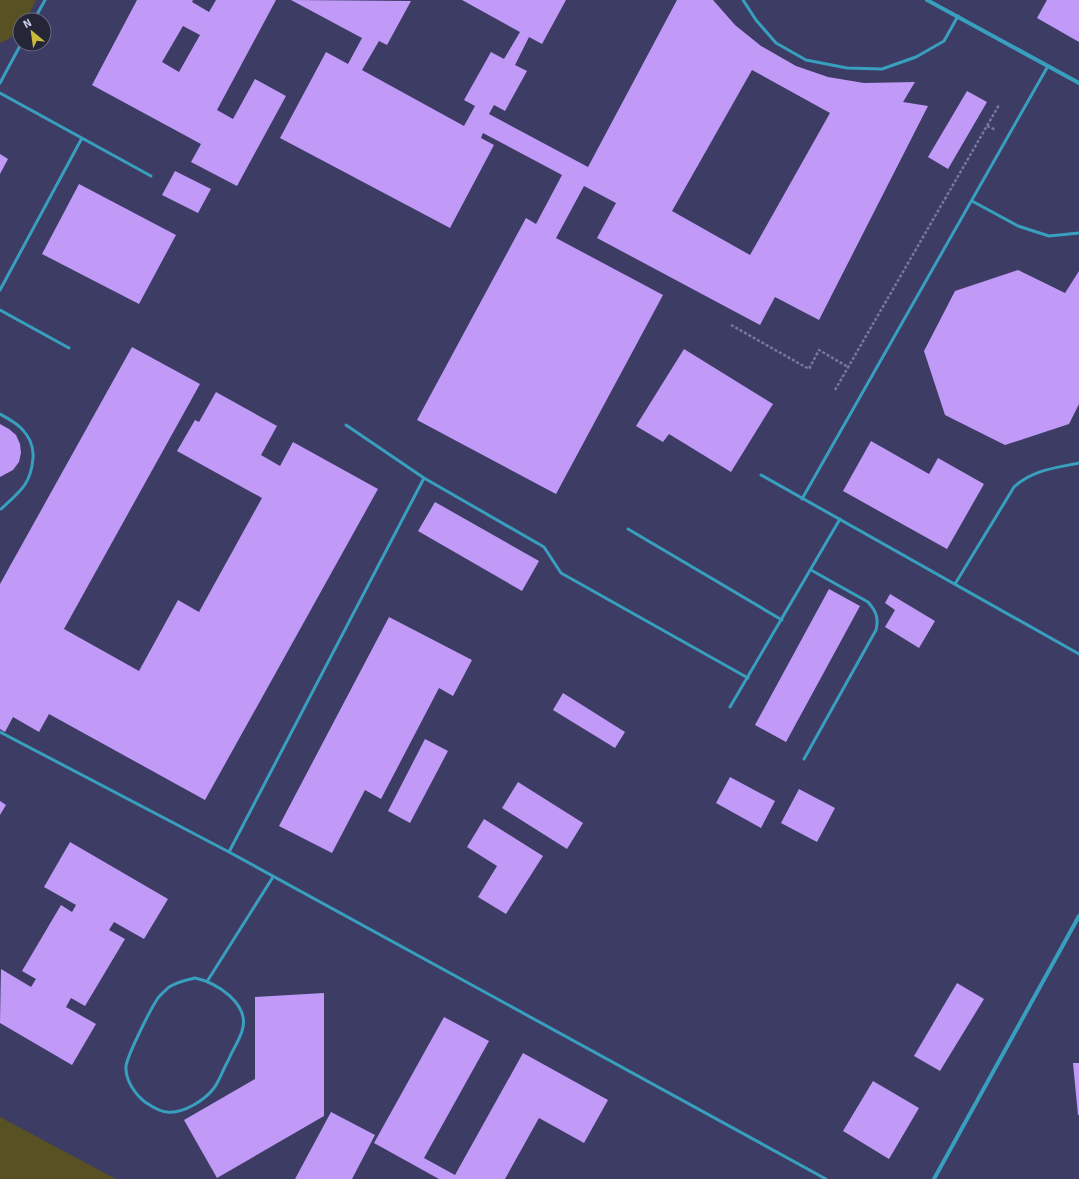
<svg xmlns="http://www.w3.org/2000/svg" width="1079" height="1179" font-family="Signika,sans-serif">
  <rect width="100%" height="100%" fill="#3c3c65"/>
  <path fill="#575123" d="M 0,0 L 36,0 L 26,20 L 20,20 L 20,27 L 9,39 L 0,43 Z
    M 0,1117 L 116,1179 L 0,1179 Z"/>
  <path fill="#c19af7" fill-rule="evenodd" d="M 137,0 L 193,0 L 192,2 L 209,12 L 216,0 L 276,0 L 217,110 L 233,119 L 255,79 L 286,96 L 237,186 L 191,162 L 201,144 L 92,85 ZM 183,26 L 200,35 L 179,72 L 162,62 Z
    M 291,0 L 411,1 L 387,45 L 379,41 L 362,70 L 464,126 L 475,106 L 464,100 L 491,52 L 504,59 L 520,32 L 462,0 L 566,0 L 542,44 L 529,37 L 515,65 L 527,71 L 505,111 L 494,105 L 489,114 L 588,167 L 677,0 L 713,0 L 735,25 L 761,46 L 796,66 L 828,77 L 864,83 L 915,82 L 903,102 L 928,106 L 819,320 L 775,297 L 760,325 L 597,238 L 616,203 L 584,186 L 556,238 L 663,295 L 556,494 L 417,420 L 526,218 L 536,224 L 562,175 L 483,133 L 481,138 L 494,145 L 450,228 L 280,138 L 326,52 L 348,64 L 362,38 ZM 752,70 L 830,113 L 750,255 L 672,211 Z
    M 1047,0 L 1079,0 L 1079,42 L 1037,18 Z
    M 967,91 L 987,102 L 948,169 L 928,157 Z
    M 0,154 L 8,159 L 0,174 Z
    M 175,171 L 211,189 L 198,213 L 162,195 Z
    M 79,184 L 176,235 L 139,304 L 42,254 Z
    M 1018,270 L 1065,293 L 1079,271 L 1079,404 L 1069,424 L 1005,445 L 945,415 L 924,351 L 955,291 Z
    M 132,347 L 200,384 L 64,629 L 139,671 L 178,600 L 199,612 L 262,498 L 177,451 L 195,420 L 199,422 L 216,392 L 277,426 L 261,455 L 280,466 L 293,442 L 378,489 L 205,800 L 49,714 L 39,732 L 13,717 L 5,732 L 0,729 L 0,584 Z
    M 684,349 L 773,404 L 731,472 L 669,434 L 663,442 L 636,426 Z
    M 0,424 L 9,429 L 16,435 L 20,444 L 21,453 L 19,462 L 13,470 L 0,477 Z
    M 871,441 L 929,474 L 938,458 L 984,484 L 947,549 L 843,491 Z
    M 435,502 L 539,561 L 522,591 L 418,531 Z
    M 829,589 L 860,606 L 786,742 L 755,725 Z
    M 890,594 L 935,621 L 919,648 L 885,627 L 895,610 L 885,603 Z
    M 389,617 L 472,660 L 453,696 L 439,688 L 381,799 L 365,790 L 332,853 L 279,826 Z
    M 563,693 L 625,732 L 615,748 L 553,710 Z
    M 425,739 L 448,751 L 410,823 L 388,811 Z
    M 730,777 L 775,801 L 761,828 L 716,803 Z
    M 518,782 L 583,823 L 567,849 L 502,808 Z
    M 799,789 L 835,808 L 817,842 L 781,823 Z
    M 0,801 L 6,805 L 0,815 Z
    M 484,819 L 543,856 L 506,914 L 478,897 L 497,866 L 467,847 Z
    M 70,842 L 168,899 L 144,939 L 114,922 L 109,930 L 125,939 L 85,1006 L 71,998 L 66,1007 L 96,1024 L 72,1065 L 0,1023 L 1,969 L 31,987 L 36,979 L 22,971 L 61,905 L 72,912 L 76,905 L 44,887 Z
    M 957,983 L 984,999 L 940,1071 L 914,1056 Z
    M 324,993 L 324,1116 L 217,1178 L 184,1120 L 255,1079 L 255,997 Z
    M 444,1017 L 489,1041 L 424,1158 L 455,1175 L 523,1053 L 608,1100 L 584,1143 L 539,1118 L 505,1179 L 439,1179 L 374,1143 Z
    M 1073,1063 L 1079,1063 L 1079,1115 L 1078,1115 Z
    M 873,1081 L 919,1108 L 889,1159 L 843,1131 Z
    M 331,1112 L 375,1135 L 352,1179 L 295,1179 Z"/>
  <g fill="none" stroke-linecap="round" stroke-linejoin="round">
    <path stroke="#77789a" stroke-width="2.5" stroke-dasharray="3 2" stroke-linecap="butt" d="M 987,126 L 996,130
      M 731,325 L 809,369 L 819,350 L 848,367
      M 835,390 L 999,105"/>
    <path stroke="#399fbf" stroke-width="3" d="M 743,0 L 756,20 L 776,43 L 806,60 L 847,68 L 882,69 L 916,57 L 944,41 L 958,16
      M 34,20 L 45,0
      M 0,83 L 21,44
      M 0,93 L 151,176
      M 972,201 L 1018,226 L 1049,236 L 1079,233
      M 0,290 L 82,138
      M 0,310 L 69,348
      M 0,414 C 7,418 15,422 21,428 C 30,437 34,446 33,458 C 31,485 19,492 1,509
      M 346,425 L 424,478 L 544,547 L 561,573 L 748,678
      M 761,475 L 1079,654
      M 802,499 L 1048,66
      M 628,529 L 782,620
      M 955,584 L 1014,487 C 1032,470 1055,468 1079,463
      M 730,707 L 840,519
      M 0,732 L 229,852 L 826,1179
      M 804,759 L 876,630 C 879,618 876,611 868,602 L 811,570
      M 229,852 L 424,478
      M 195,978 C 216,982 251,1004 242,1031 C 239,1041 232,1051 228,1061 C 223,1069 220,1080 214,1088 C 205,1100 183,1114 167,1112 C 160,1112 151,1106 145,1102 C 135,1094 125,1080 126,1066 C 128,1054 151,1008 158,998 C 161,994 166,990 169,987 C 177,982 186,980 195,978 Z
      M 208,980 L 273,877"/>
    <path stroke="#399fbf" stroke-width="4" d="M 927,0 L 1079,83
      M 934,1179 L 1079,916"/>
  </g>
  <g transform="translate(32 32) rotate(331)"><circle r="19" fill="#252538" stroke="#68697e"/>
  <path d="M0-3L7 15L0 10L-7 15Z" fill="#c9ba3a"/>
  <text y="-6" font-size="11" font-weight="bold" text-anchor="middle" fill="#cdcfe8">N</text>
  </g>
</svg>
